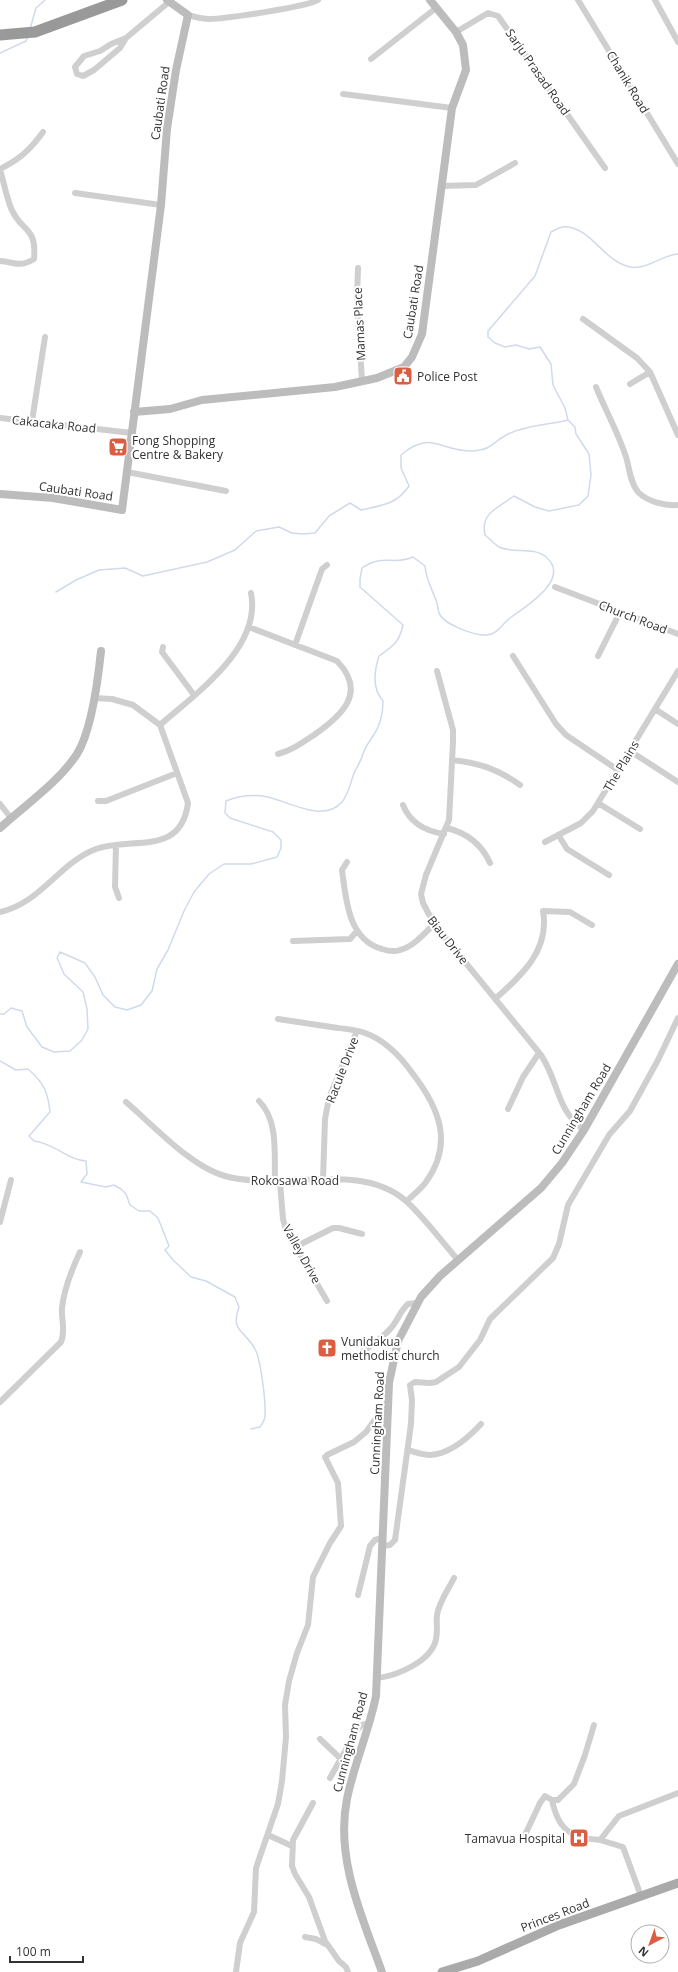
<svg xmlns="http://www.w3.org/2000/svg" width="678" height="1972" font-family="'Open Sans',sans-serif">
  <rect width="100%" height="100%" fill="#fff"/>
  <g fill="none" stroke-linecap="round" stroke-linejoin="round">
    <path stroke="#d0daec" stroke-width="1.5" d="M 30,29 L 36,8 L 45,0
      M 0,53 L 26,41 L 28,36
      M 56,592 L 76,580 L 99,570 L 125,568 L 143,576 L 207,562 L 235,550 L 256,531 L 279,527 L 292,533 L 302,534 L 315,533 L 329,516 L 350,503 L 361,510 C 382,505 396,505 409,486 L 401,468 L 401,455 C 431,429 441,452 473,451 C 494,449 492,442 508,434 C 527,425 548,425 568,420
      M 0,1014 L 4,1014 L 11,1008 L 22,1011 L 27,1027 L 42,1047 L 54,1052 L 70,1051 L 82,1040 L 88,1029 L 87,1009 L 83,992 L 64,974 L 57,958 L 60,952 L 85,963 L 95,977 L 103,995 L 115,1007 L 127,1010 L 141,1005 L 152,991 L 157,969 L 168,950 L 184,911 L 194,892 L 209,874 L 224,864 L 251,864 L 277,857 L 281,848 L 281,840 L 273,832 L 230,818 L 225,813 L 226,801 C 239,796 253,794 268,797 C 289,802 324,823 342,802 C 348,795 351,782 354,773 C 357,767 361,761 363,754 C 365,747 369,742 373,736 C 381,725 383,714 383,701 C 372,688 374,672 379,656 C 393,646 399,643 403,625 L 360,587 L 360,579 L 362,568 C 383,553 393,566 413,557 L 425,566 C 426,580 433,591 437,603 C 438,607 438,612 440,615 C 446,625 475,636 487,635 C 497,635 503,623 510,618 C 525,607 572,579 546,557 C 533,546 514,554 499,547 C 494,544 490,539 485,535 C 480,513 498,508 514,496 L 535,507 L 549,511 L 579,505 L 588,496 L 591,475 L 589,454 L 576,434 L 575,427 L 568,420 L 565,408 L 553,385 L 551,364 L 540,347 L 529,349 L 516,345 L 505,347 L 495,343 L 488,337 L 488,331 L 535,276 L 551,232 C 556,229 563,226 568,227 C 592,230 605,262 630,267 C 647,270 662,255 678,254
      M 0,1061 L 16,1070 L 28,1069 C 44,1083 48,1092 50,1112 L 29,1136 L 34,1141 C 54,1143 67,1160 86,1161 L 87,1174 L 81,1182 L 106,1187 L 114,1185 L 121,1189 L 126,1194 L 130,1205 L 139,1211 L 150,1211 L 158,1218 L 169,1246 L 165,1250 L 173,1260 L 191,1277 L 206,1281 L 235,1297 L 239,1307 C 230,1332 245,1330 255,1349 C 261,1360 266,1403 265,1416 C 265,1420 262,1424 260,1427 L 251,1429"/>
    <path stroke="#cfcfcf" stroke-width="6" d="M 578,0 L 678,164
      M 655,0 L 678,42
      M 188,15 C 195,17 202,19 209,19 C 225,19 306,7 318,0
      M 456,32 L 488,13 L 498,16 L 605,168
      M 126,38 L 111,44 L 100,51 L 84,56 L 75,67 L 77,74 L 83,76 L 94,70 L 120,48 L 126,38 L 169,2
      M 371,59 L 436,8
      M 343,94 L 452,108
      M 0,169 C 20,159 30,150 43,132
      M 0,170 C 4,182 6,196 11,208 C 21,233 37,225 34,259 C 19,268 15,262 0,261
      M 441,186 L 476,185 L 515,163
      M 75,193 L 161,205
      M 358,268 L 357,298 L 362,381
      M 583,319 L 637,358 L 650,372 L 678,435
      M 630,384 L 650,372
      M 596,387 C 605,409 617,431 625,454 C 630,467 629,481 638,492 C 648,502 665,506 678,505
      M 0,418 L 132,433
      M 32,421 L 45,337
      M 127,472 L 226,491
      M 555,587 L 678,634
      M 249,627 L 337,661 C 368,693 341,716 314,735 C 302,743 292,750 278,754
      M 295,645 L 322,569 L 327,565
      M 163,647 L 162,652 L 194,695
      M 513,656 L 556,724 L 566,735 L 618,770
      M 598,656 L 620,612
      M 437,671 L 453,730 L 453,742 L 449,820 L 426,875 L 421,894 L 423,903 L 434,924 L 541,1055 C 560,1084 555,1108 584,1130
      M 655,709 L 678,724
      M 160,725 C 195,694 262,648 251,593
      M 630,751 L 678,782
      M 452,760 C 479,763 498,769 520,785
      M 98,801 L 106,801 L 177,773
      M 598,803 L 640,829
      M 0,804 L 11,818
      M 403,805 C 410,823 425,831 444,834
      M 447,828 C 467,833 482,845 490,863
      M 559,836 L 567,849 L 609,875
      M 545,842 L 581,823 L 593,811 L 678,671
      M 116,845 L 115,887 L 119,898
      M 347,862 L 342,870 C 346,899 348,940 382,949 C 388,951 394,952 400,950 C 413,947 425,933 434,924
      M 0,912 C 41,903 59,863 96,849 C 132,836 181,857 188,803 L 160,725 L 133,705 L 112,699 L 94,698
      M 293,941 L 350,939 L 357,931
      M 495,999 C 522,975 550,950 543,911 L 570,912 L 592,925
      M 278,1019 C 298,1022 318,1025 338,1028 C 347,1029 357,1030 365,1033 C 385,1040 401,1057 413,1074 C 439,1108 454,1143 426,1182 C 421,1189 413,1195 407,1201
      M 259,1101 C 279,1121 274,1155 275,1181
      M 126,1102 C 153,1125 191,1167 225,1176 C 283,1192 359,1160 406,1201 C 423,1216 443,1243 458,1260
      M 508,1109 L 523,1077 L 539,1053
      M 323,1180 L 325,1119 L 329,1098 L 357,1031
      M 280,1182 L 283,1219 L 286,1230 L 327,1301
      M 0,1222 L 11,1180
      M 297,1246 L 333,1228 L 339,1228 L 362,1234
      M 356,1357 C 368,1347 382,1339 391,1328 C 398,1320 400,1311 408,1304 L 417,1303
      M 0,1402 L 61,1342 C 66,1330 61,1320 62,1308 C 64,1289 72,1269 80,1252
      M 408,1450 C 415,1452 423,1455 430,1455 C 450,1454 469,1437 481,1424
      M 382,1546 L 390,1545 L 395,1540 L 411,1424 L 412,1400 L 410,1385 L 415,1382 L 430,1383 L 436,1382 L 459,1367 L 480,1340 L 490,1319 L 553,1258 L 559,1244 L 568,1205 L 609,1135 L 630,1111 L 658,1060 L 678,1018
      M 358,1595 L 370,1546 L 375,1540 L 382,1538
      M 377,1678 C 397,1676 432,1661 436,1639 C 438,1631 436,1623 437,1615 C 439,1602 448,1590 454,1578
      M 320,1739 L 340,1758
      M 330,1778 L 357,1730 L 362,1725 L 370,1723
      M 552,1800 L 558,1800 L 574,1784 L 585,1755 L 594,1725
      M 313,1803 L 293,1840 L 292,1866 L 295,1874 L 309,1897 L 325,1941 L 339,1961 L 346,1967 L 348,1972
      M 268,1835 L 292,1846
      M 524,1837 L 540,1803 L 545,1796 L 552,1800 C 558,1830 571,1838 600,1840 L 619,1816 L 678,1793
      M 600,1840 L 623,1847 L 641,1896
      M 305,1937 L 316,1939 L 325,1944
      M 236,1972 L 240,1943 L 254,1912 L 256,1868 L 278,1804 L 282,1781 L 286,1737 L 285,1705 L 289,1681 L 297,1653 L 308,1625 L 313,1577 L 330,1543 L 341,1526 L 338,1483 L 325,1457 L 327,1455 L 354,1442 L 366,1432 L 379,1414 L 388,1410"/>
    <path stroke="#bcbcbc" stroke-width="8" d="M 134,412 L 170,409 L 202,400 L 335,387 L 377,378 L 404,367 L 412,357 L 422,334 L 452,108 L 466,70 L 463,45 L 456,32 L 430,0
      M 0,494 L 53,498 L 122,510 L 161,205 L 167,129 L 176,70 L 188,15 L 167,0
      M 0,828 C 24,806 59,782 77,754 C 92,730 98,680 101,651
      M 382,1972 C 362,1917 335,1858 347,1799 C 354,1764 369,1731 376,1696 L 389,1383 L 398,1341 L 421,1297 L 440,1276 L 541,1188 L 562,1163 L 584,1130 L 678,964"/>
    <path stroke="#aaa" stroke-width="9" d="M 442,1972 L 478,1961 L 559,1925 L 678,1883"/>
    <path stroke="#999" stroke-width="11" d="M 0,35 L 35,32 L 122,0"/>
  </g>
  <defs>
    <g id="civic-square" transform="scale(1)"><rect x="-9" y="-9" width="18" height="18" rx="4" fill="#db5e42" stroke="#fff"/><path d="M-.6-6.5H3V-4.5H.6V-3L4-1V1h2V6H-6V1h2V-1L-.6-3ZM-1.2 2.5V6h2.4V2.5Z" fill="#fff"/></g>
    <g id="supermarket-square" transform="scale(1)"><rect x="-9" y="-9" width="18" height="18" rx="4" fill="#db5e42" stroke="#fff"/><path d="M-6-5.5h2.5l.6 2H6L4.5 2H-2.5L-4.4-4H-6ZM-1.5 3.2a1.3 1.3 0 1 0 .1 0ZM3 3.2a1.3 1.3 0 1 0 .1 0Z" fill="#fff"/></g>
    <g id="church-square" transform="scale(1)"><rect x="-9" y="-9" width="18" height="18" rx="4" fill="#db5e42" stroke="#fff"/><path d="M-1.2-6h2.4v3.5h3.3v2.4h-3.3V6h-2.4V-.1h-3.3v-2.4h3.3Z" fill="#fff"/></g>
    <g id="hospital-square" transform="scale(1)"><rect x="-9" y="-9" width="18" height="18" rx="4" fill="#db5e42" stroke="#fff"/><path d="M-5-5h3v3.5h4V-5h3V5h-3V1.5h-4V5h-3Z" fill="#fff"/></g>
  </defs>
  <g fill-rule="evenodd">
    <use href="#civic-square" x="403" y="376"/>
    <use href="#supermarket-square" x="118" y="447"/>
    <use href="#church-square" x="327" y="1348"/>
    <use href="#hospital-square" x="579" y="1838"/>
  </g>
  <g text-anchor="middle" dominant-baseline="central" stroke-width="4" stroke-linejoin="round" paint-order="stroke">
    <g font-size="12" fill="#323232" stroke="#fff">
      <text transform="translate(538 72) rotate(55)">Sarju Prasad Road</text>
      <text transform="translate(628 82) rotate(59)">Chanik Road</text>
      <text transform="translate(160 103) rotate(-82)">Caubati Road</text>
      <text transform="translate(413 302) rotate(-81)">Caubati Road</text>
      <text transform="translate(359 324) rotate(-93)">Mamas Place</text>
      <text transform="translate(54 424) rotate(6)">Cakacaka Road</text>
      <text transform="translate(76 491) rotate(8)">Caubati Road</text>
      <text transform="translate(633 617) rotate(21)">Church Road</text>
      <text transform="translate(621 766) rotate(-59)">The Plains</text>
      <text transform="translate(448 940) rotate(52)">Biau Drive</text>
      <text transform="translate(342 1070) rotate(-69)">Racule Drive</text>
      <text transform="translate(581 1109) rotate(-59)">Cunningham Road</text>
      <text x="295" y="1180">Rokosawa Road</text>
      <text transform="translate(302 1254) rotate(61)">Valley Drive</text>
      <text transform="translate(377 1423) rotate(-87)">Cunningham Road</text>
      <text transform="translate(350 1742) rotate(-75)">Cunningham Road</text>
      <text transform="translate(555 1915) rotate(-21)">Princes Road</text>
    </g>
    <g font-size="12" fill="#323232" stroke="#fff" text-anchor="start">
      <text x="417" y="376">Police Post</text>
      <text x="132" y="440">Fong Shopping<tspan x="132" dy="14">Centre &amp; Bakery</tspan></text>
      <text x="341" y="1341">Vunidakua<tspan x="341" dy="14">methodist church</tspan></text>
      <text x="565" y="1838" text-anchor="end">Tamavua Hospital</text>
    </g>
  </g>
  <g transform="translate(650 1944) rotate(221)"><circle r="19" fill="#ffffff" stroke="#adadad"/>
  <path d="M0-3L7 15L0 10L-7 15Z" fill="#db5e42"/>
  <text y="-6" font-size="11" font-weight="bold" text-anchor="middle" fill="#323232">N</text>
  </g>
  <path d="M10 1956v6h73v-6" fill="none" stroke="#323232" stroke-width="2"/>
  <text x="16" y="1956" font-size="12" fill="#323232" stroke="#ffffff" stroke-width="3" paint-order="stroke">100 m</text>
</svg>
